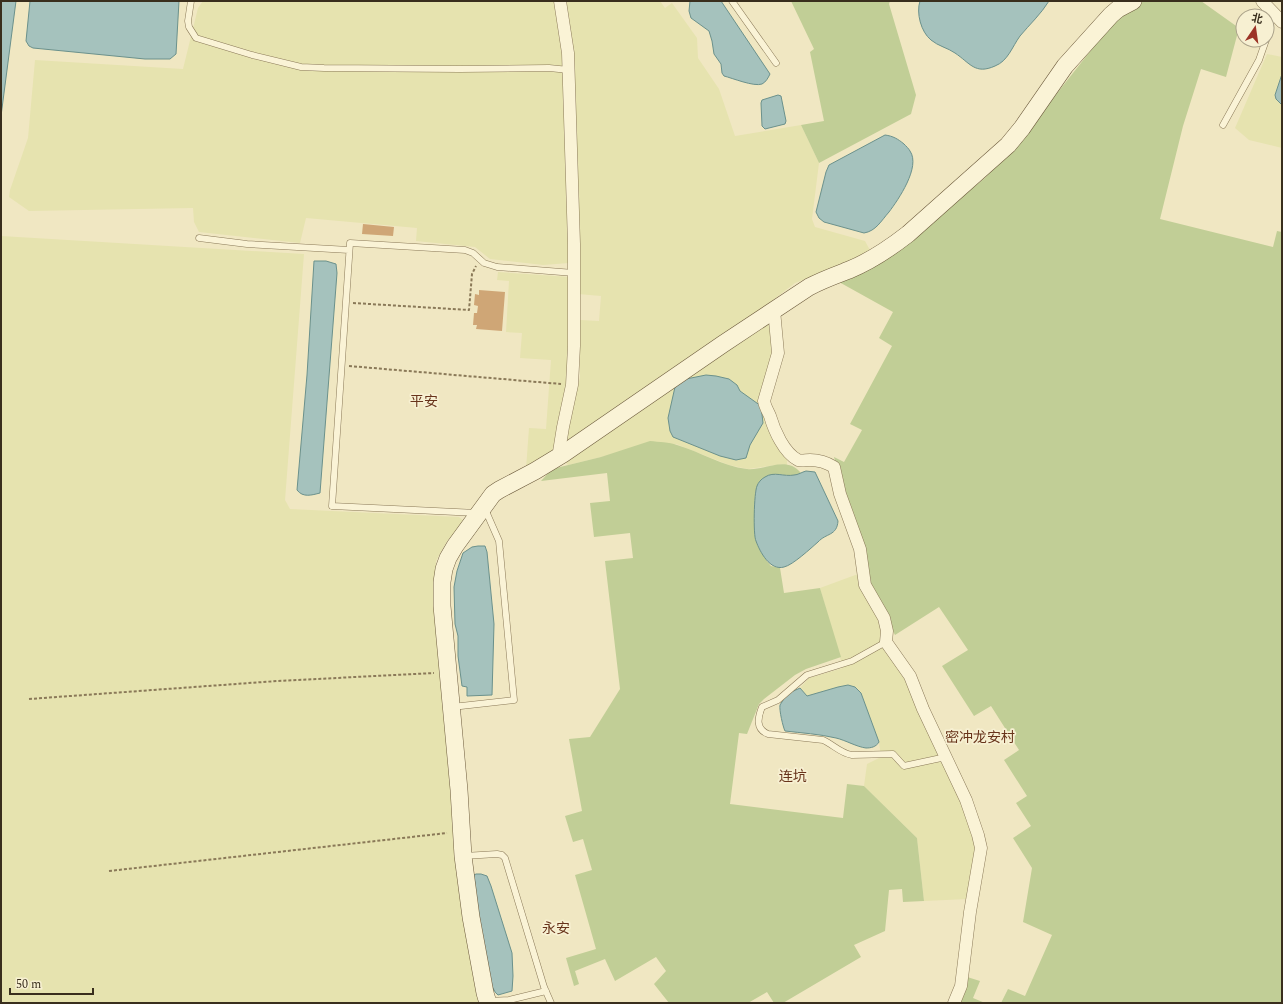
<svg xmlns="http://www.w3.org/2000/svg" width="1283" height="1004" font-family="Spectral,'Noto Sans SC',serif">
  <rect width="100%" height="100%" fill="#f0e7c2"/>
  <path fill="#e6e3af" d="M 203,1 L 555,1 L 565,61 L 569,263 L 543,265 L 490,259 L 475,247 L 416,241 L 417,228 L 306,218 L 300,243 L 199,232 L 194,222 L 193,208 L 29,211 L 9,197 L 10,190 L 28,138 L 35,60 L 183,69 L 198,8 Z
    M 564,1 L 660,1 L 665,8 L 672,3 L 697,38 L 698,58 L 719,89 L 735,136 L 801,125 L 819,163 L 812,219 L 815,227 L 865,241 L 871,252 L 853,261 L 795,283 L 755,314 L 569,442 L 565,434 L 580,378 L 580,320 L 599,321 L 601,296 L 578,294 Z
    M 1267,54 L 1282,57 L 1282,148 L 1249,140 L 1235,128 Z
    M 1,236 L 304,254 L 285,500 L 290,509 L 459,517 L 466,523 L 459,528 L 447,541 L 436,561 L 436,599 L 480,1003 L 1,1003 Z
    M 498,272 L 570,277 L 571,373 L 555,452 L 526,469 L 529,428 L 546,429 L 551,360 L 520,358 L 522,333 L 506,332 L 509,281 L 497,280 Z
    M 771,318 L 774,350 L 762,395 L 787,456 L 787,465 L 783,464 L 748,469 L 729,465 L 676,444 L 601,457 L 568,465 L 564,460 Z
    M 858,574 L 880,624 L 881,636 L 906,678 L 953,782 L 973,835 L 975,848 L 968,899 L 924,901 L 917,838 L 864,786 L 867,764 L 881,757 L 879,742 L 861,693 L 858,689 L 848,685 L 838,687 L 807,696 L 800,688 L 809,678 L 843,668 L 820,588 Z"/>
  <path fill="#c1ce96" d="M 791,1 L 890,1 L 889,4 L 916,95 L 911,114 L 819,163 L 801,125 L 824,121 L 810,52 L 814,49 Z
    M 1142,1 L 1201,1 L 1239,28 L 1226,77 L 1201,69 L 1183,126 L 1160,219 L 1273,247 L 1277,231 L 1282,232 L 1282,1003 L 1001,1003 L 1008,989 L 1025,996 L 1052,935 L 1023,922 L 1032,868 L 1013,838 L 1031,826 L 1016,803 L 1027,796 L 1004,760 L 1019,750 L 991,706 L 974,716 L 942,666 L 968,650 L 939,607 L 895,635 L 871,589 L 834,457 L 844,462 L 862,430 L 850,424 L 892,346 L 879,338 L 893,312 L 839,282 L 888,257 L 985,178 L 1035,121 L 1107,30 L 1121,14 Z
    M 650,441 C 659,442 669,442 677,445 C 701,452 722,466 747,469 C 765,471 786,455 801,473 L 793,476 L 776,474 L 755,492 L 755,534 L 767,561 L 771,566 L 780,568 L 784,593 L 820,588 L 841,657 L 806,669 L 795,675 L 764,699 L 759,704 L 747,734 L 739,733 L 730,804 L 843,818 L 847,784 L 864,786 L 917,838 L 924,901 L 903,902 L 902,889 L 889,890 L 885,931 L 854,945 L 861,957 L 783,1003 L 774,1003 L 767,992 L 748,1003 L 669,1003 L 654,984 L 666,971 L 656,957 L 615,981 L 605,959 L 575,971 L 579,984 L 574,986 L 566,958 L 596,949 L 575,875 L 592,870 L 583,839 L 573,842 L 565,816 L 582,811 L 569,739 L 590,737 L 620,689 L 605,561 L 633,558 L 630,533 L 594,537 L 590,503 L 610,501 L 607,473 L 541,481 L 552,469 L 601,457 Z
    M 964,976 L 980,981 L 973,998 L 985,1003 L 958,1003 Z"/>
  <path fill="#a5c2bd" stroke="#6b918c" d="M 1,1 L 16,1 L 1,116 Z
    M 30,1 L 179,1 L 176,54 L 170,59 L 145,59 L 33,48 L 29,46 L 26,41 Z
    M 690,1 L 721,1 L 770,74 C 768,78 766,82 762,84 C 754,87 732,78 724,76 L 722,73 L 721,64 L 714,54 L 712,41 L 709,31 L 691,18 L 689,11 Z
    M 920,1 L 1049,1 C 1041,14 1030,24 1020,36 C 1012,47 1008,61 995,66 C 975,75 970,63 955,53 C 948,48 938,46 931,40 C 921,32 916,13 920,1 Z
    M 1282,74 L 1282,105 L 1276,99 L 1275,95 Z
    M 778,95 L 781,96 L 786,121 L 785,124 L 765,129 L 762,126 L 761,103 L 762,100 Z
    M 885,135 C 893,136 898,139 904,144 C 906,146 909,149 910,151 C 921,167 898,200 889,212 C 881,221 876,231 864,233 L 824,222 L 819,218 L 816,212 L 826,172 L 829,165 Z
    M 314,261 L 326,261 L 336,264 L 337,273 L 320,493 C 312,495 303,498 297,490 L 307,375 Z
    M 706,375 L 716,376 L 729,379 L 737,385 L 740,391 L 761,406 L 763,423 L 750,445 L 746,458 L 736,460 L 720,456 L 673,437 L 670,431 L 668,418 L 675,387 L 686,379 Z
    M 806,471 L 815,472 L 838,521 C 837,536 826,533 818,542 C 811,548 793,565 784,567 C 770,571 760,552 756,541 C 753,535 754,493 757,486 C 758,483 761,479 765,477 C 774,471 784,477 794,475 C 798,475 802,472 806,471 Z
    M 478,546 L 485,546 L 487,552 L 494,624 L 492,695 L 467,696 L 467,687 L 462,686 L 458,656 L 458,636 L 455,624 L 454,587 L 457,571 L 463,553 L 472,547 Z
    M 848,685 L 855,687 L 861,693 L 879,742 C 876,747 871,748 866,748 C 857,747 845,740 836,738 C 819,734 802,733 785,731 C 783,727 779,710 780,705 L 787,694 L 800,688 L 807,696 L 838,687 Z
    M 476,874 L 481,874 L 487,876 L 491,886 L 512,953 L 513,976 L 512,991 L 498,995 C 483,985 476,896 474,875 Z"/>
  <path fill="#cfa676" d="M 363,224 L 394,227 L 393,236 L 362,234 Z
    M 479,290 L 505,292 L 502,331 L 476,329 L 477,325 L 473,325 L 474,313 L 477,313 L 478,306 L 474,305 L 475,294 L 479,295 Z"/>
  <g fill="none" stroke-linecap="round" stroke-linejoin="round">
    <g stroke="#8a7958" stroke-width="7">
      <path id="lane" d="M 191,1 L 188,21 L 189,27 L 196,38 L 252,55 L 301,67 L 324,68 L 460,69 L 549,68 L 569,70
        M 732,1 L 776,63
        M 1267,38 L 1273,13
        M 1223,125 L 1259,60 L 1266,40
        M 199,238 L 247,244 L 349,250
        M 477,513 L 332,506 L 350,243 L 465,250 L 473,253 L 484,263 L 497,267 L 574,273
        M 886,642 L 852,661 L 807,675 L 778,700 L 762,707 C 758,717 755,729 768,734 L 823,740 C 834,745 840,753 852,755 L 893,754 L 904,766 L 946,757
        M 452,707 L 514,700 L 499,541 L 485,509
        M 464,856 L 497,854 L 502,855 L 505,858 L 544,987 L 551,1003
        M 489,1001 L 509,1000 L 546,991"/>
    </g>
    <g stroke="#8a7958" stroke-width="13">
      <path id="street" d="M 1262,1 L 1282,22
        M 774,310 L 778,353 L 764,401 C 765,407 768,411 770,416 C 774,430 784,453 798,460 C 801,461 806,460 810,460 C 820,460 826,462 834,467 L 840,494 L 860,549 L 865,585 L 884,618 L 887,631 L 886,642 L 910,676 L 923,709 L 966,800 L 978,835 L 981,848 L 970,912 L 961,986 L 954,1003
        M 558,458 L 563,427 L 572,385 L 574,346 L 574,244 L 568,53 L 560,1"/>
    </g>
    <g stroke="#6c5a3c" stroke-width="18">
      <path id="secondary" d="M 488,1003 L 485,993 L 471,917 L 463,856 L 459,790 L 442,606 L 442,582 L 444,569 L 448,558 L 455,546 L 493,494 L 499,490 L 535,471 L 563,454 L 723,344 L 809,287 C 822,280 836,275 849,270 C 871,261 890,248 908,234 L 1008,145 L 1022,128 L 1065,66 L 1111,15 L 1118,9 L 1133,1"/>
    </g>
    <path stroke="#8a7958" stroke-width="2" stroke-dasharray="3 2" stroke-linecap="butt" d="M 353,303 L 469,310 L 472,274 L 476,266
      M 349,366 L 561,384
      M 29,699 L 277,681 L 434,673
      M 109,871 L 447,833"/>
    <use href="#lane" stroke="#faf3d6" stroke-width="6"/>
    <use href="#street" stroke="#faf3d6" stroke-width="12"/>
    <use href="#secondary" stroke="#faf3d6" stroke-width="17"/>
  </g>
  <g text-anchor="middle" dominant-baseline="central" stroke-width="3.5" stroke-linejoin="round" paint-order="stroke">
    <g font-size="14" fill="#68341b" stroke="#f7f0d2">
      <text x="424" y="401">平安</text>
      <text x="980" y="737">密冲龙安村</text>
      <text x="793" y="776">连坑</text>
      <text x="556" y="928">永安</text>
    </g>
  </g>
  <rect width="1283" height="1004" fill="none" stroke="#392e1d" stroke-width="4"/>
  <g transform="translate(1255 28) rotate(13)"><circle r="19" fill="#f7f0d2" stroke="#aba28a"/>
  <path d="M0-3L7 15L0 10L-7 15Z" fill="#9c3326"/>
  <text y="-6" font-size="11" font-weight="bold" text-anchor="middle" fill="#392e1d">北</text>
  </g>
  <path d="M10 988v6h83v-6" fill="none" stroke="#392e1d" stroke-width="2"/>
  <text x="16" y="988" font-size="12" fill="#392e1d" stroke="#f7f0d2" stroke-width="3" paint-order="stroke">50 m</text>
</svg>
